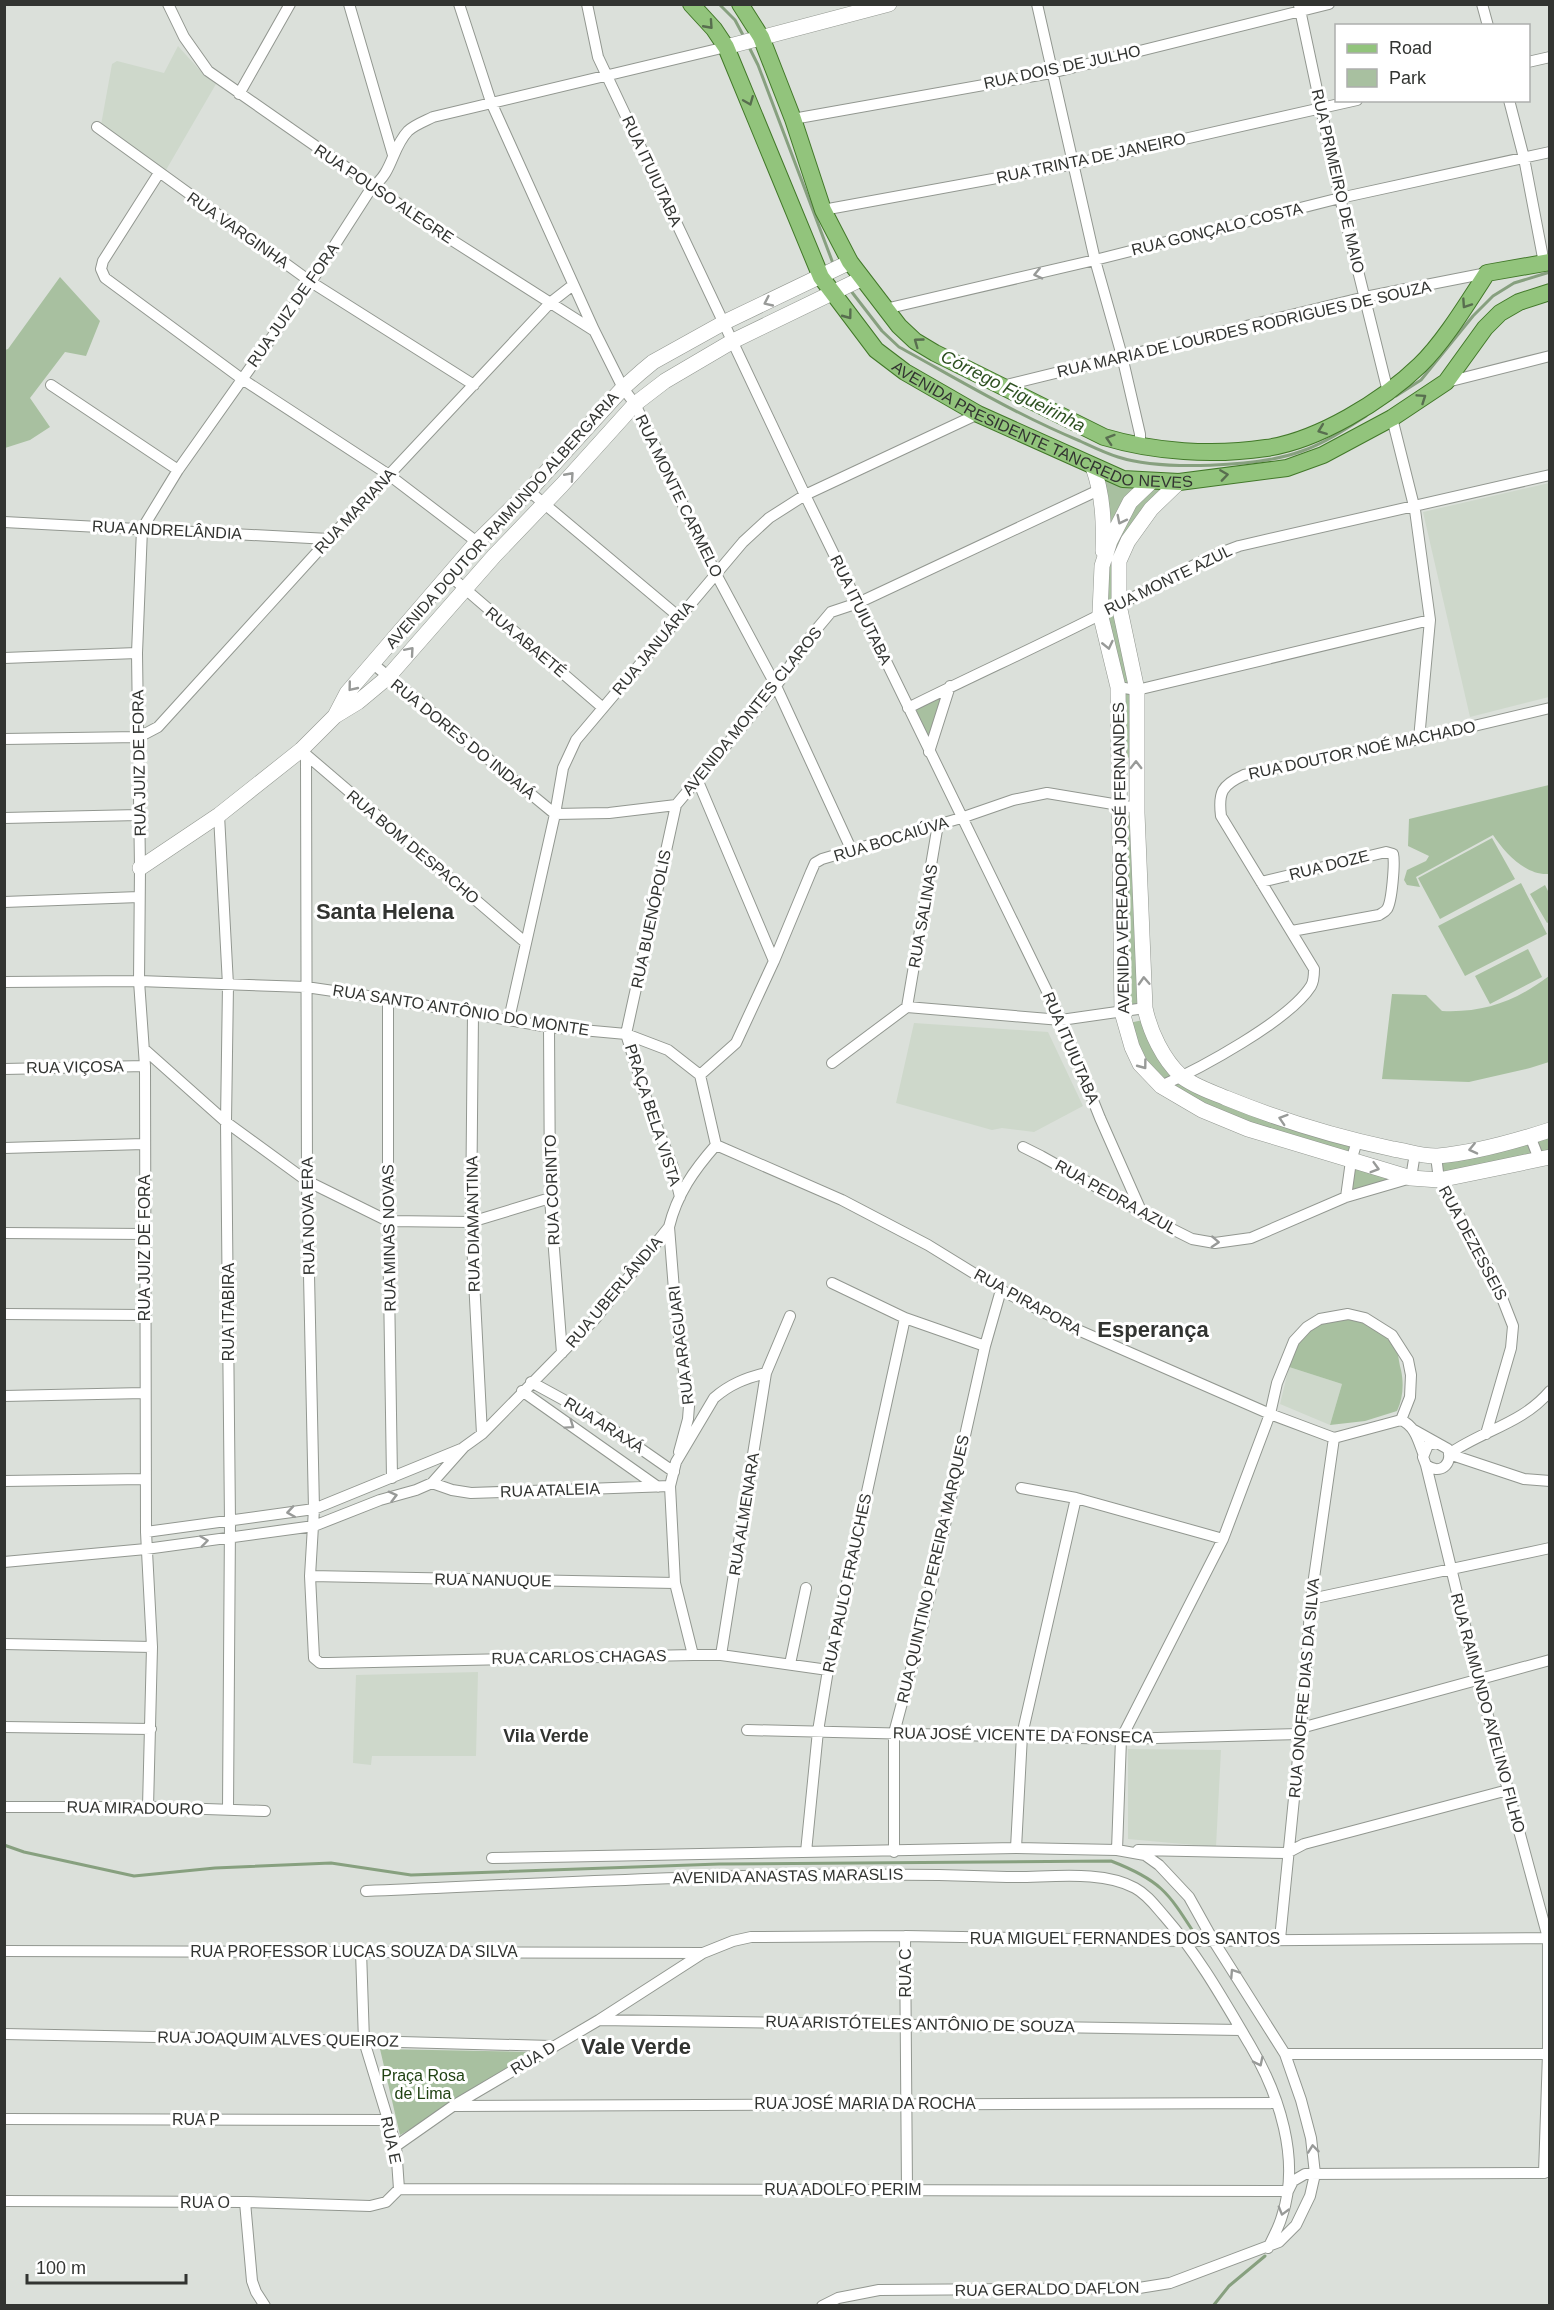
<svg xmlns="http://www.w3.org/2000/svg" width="1554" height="2310" font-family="Arial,sans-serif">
  <rect width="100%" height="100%" fill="#dbe0da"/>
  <path fill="#ced8cb" d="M 178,46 L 205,76 L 216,84 L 166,170 L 101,125 L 112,64 L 117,61 L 164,73 Z
    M 1549,483 L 1549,697 L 1470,717 L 1423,512 Z
    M 914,1023 L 1048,1032 L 1083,1106 L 1034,1132 L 1002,1128 L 992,1130 L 896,1103 Z
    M 1289,1367 L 1342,1384 L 1330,1425 L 1280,1404 Z
    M 478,1672 L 476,1756 L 372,1756 L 371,1765 L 353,1763 L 356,1675 Z
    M 1128,1749 L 1221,1750 L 1216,1847 L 1128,1839 Z"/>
  <path fill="#a8c0a0" d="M 60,277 L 100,321 L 86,356 L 65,352 L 30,398 L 50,427 L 30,440 L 5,448 L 5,350 L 8,349 Z
    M 1093,467 L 1179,482 L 1132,534 L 1118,597 L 1099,605 L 1103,553 Z
    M 1119,605 L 1137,690 L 1136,758 L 1119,757 L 1118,687 L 1100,613 Z
    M 950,686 L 929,752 L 908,708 Z
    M 1549,785 L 1549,874 C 1526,876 1505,853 1493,835 L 1416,877 L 1420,887 L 1407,885 L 1404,880 L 1407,870 L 1426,861 L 1429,856 L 1408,846 L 1409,819 Z
    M 1120,806 L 1137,808 L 1145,1008 L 1122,1012 Z
    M 1492,838 L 1515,879 L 1440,919 L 1418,878 Z
    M 1521,883 L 1547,934 L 1465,976 L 1438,926 Z
    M 1545,885 L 1549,893 L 1549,922 L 1547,923 L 1530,894 Z
    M 1528,949 L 1542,977 L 1490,1004 L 1475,976 Z
    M 1549,976 L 1549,1062 L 1530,1068 L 1469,1082 L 1382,1079 L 1392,994 L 1426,995 L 1442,1011 C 1484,1013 1516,1001 1549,976 Z
    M 1147,1019 L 1182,1077 L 1357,1141 L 1351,1160 L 1411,1178 L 1346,1197 L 1351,1161 L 1294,1143 L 1161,1086 L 1125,1024 Z
    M 1549,1130 L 1549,1157 L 1439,1180 L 1436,1156 Z
    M 1347,1318 C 1366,1323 1388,1332 1397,1352 C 1399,1357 1399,1364 1401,1370 C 1404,1384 1403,1398 1397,1411 L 1365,1421 L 1330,1425 L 1342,1384 L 1289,1367 C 1299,1330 1312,1325 1347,1318 Z
    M 380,2049 L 529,2052 L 453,2106 L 400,2135 Z"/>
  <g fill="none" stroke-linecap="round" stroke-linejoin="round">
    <path stroke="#87a07f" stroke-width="3" d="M 719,4 L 735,20 L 744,37
      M 748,45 L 758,65 L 834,266
      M 851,291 L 882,331 L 899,347 C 959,380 1017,415 1080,441 C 1093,447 1105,453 1118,457 C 1162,471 1259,467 1302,451 C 1325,443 1346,429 1366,416
      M 1396,396 L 1421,380 L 1473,316 L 1493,296 L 1514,283 L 1550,272
      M 4,1845 L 24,1852 L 134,1876 L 215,1868 L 331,1863 L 411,1875 L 719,1864 L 1111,1861 C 1163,1881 1169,1894 1198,1939
      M 1213,2306 L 1229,2286 L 1265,2256"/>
    <g stroke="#929790" stroke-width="12">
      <path id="street" d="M 168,4 L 184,37 L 208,71 L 436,230 L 593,330
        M 349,4 L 393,155
        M 459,4 L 491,102 L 594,330 L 623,388 L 635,404 L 716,574 L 776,686 L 852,851
        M 587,4 L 598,57 L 805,495 L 1061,1020 L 1100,1118 L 1142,1213
        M 1037,4 L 1095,260 L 1122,356 L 1140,434 L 1140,446
        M 1482,4 L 1488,26
        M 1299,5 L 1340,198 L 1388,392
        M 1528,62 L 1550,57
        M 239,94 L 290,4
        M 1509,100 L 1524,158 L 1544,263
        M 793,119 L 1051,73 L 1329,4
        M 97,127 L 311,282 L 474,385
        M 159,173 L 103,261 L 101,269 L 105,278 L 242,379 L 389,475 L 477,542
        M 823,210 L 1074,164 L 1357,100
        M 885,309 L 1095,260 L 1340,198 L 1550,152
        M 1447,382 L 1550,356
        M 51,385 L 178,470
        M 1002,386 L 1365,297 L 1487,273
        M 1392,418 L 1415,510 L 1430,620 L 1419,739
        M 529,491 L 678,616
        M 4,522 L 329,539
        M 449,575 L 603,708
        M 4,658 L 137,653
        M 372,663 L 555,814 L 609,813 L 676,805 L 776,686 L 810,637 L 831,612 L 858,603 L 1101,489
        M 1118,687 L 1137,690 L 1430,620
        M 908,708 C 978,673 1050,641 1119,605 C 1159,584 1197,561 1239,546 L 1550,475
        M 4,739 L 139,737 L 158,727 L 329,539 L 550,303 L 573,285
        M 303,752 L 526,943
        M 929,752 L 950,686
        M 306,756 L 307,1181 L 314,1509 L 310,1576 L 314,1658 L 320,1663 L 328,1663 L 693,1655 L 721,1655 L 828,1670
        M 697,779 L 774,961
        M 676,805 L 626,1034 L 649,1107 L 673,1167 L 680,1197
        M 219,815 L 228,985 L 226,1122 L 230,1522 L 228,1809
        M 4,818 L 139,815
        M 1261,882 L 1386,852 L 1393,854 C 1395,862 1392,902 1387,909 C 1385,912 1382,913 1379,915 L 1292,931
        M 4,902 L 139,897
        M 4,982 L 139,981 L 306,987 L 388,999 L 549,1027 L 626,1034 L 668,1050 L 700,1075 L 716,1145
        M 388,999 L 388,1221 L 392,1478
        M 907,1007 L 938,824
        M 473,1013 L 471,1222 L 482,1434
        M 509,1019 L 555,814 L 563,768 L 576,740 L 743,542 L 769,518 L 805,495 L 978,414
        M 549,1027 L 550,1198 L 562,1353
        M 144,1049 L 226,1122 L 307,1181 L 388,1221 L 471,1222 L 550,1198
        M 832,1063 L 907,1007 L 1061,1020 L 1145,1008
        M 4,1069 L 145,1066
        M 700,1075 L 736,1043 L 774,961 L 811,872 L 815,863 L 822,859 L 961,818 L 1013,800 L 1047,793 L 1137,808
        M 1161,1086 C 1199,1069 1289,1021 1311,986 C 1314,981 1314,975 1314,969 L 1221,816 C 1218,792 1222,785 1244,775 L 1419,739 L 1550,708
        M 1530,1136 L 1539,1159
        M 716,1145 L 842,1200 L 928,1245 L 1001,1290 L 1078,1330 L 1270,1414 L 1334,1438 L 1401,1420 C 1415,1426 1418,1440 1423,1453
        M 1023,1147 L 1041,1156 L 1168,1227 L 1192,1239 L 1215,1243 L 1251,1238 L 1346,1197 L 1411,1178 L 1415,1153
        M 4,1148 L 144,1144
        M 1436,1156 L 1439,1180 L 1495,1280 L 1513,1326 L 1511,1348 L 1486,1434
        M 1346,1197 L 1351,1161 L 1357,1141
        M 669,1227 L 676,1315 L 689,1406 L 688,1419 L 679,1452
        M 4,1233 L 145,1234
        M 832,1283 L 905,1318 L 985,1346
        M 4,1314 L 144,1315
        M 531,1382 L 595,1417 L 674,1472
        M 522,1391 L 658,1487
        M 4,1396 L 144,1393
        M 1414,1430 L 1448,1449 C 1453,1465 1440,1475 1426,1465 L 1423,1457 L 1428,1445 L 1436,1443
        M 1449,1454 C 1483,1430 1522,1424 1550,1391
        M 1449,1454 L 1524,1479 L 1550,1481
        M 1426,1465 L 1478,1679 L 1548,1938 L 1548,2054 L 1544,2173
        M 4,1481 L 145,1479
        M 432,1483 L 452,1490 L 471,1493 L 670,1486
        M 1021,1488 L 1076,1498 L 1223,1539
        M 146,1532 L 314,1509 L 461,1449
        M 4,1562 L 146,1549 L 314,1526 L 380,1500 L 416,1490 L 432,1483 L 464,1447 L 482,1434 L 595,1319 L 669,1227 C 677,1194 694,1170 716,1145
        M 310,1576 L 675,1583
        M 1311,1599 L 1550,1548
        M 4,1644 L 152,1647
        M 693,1655 L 675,1583 L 670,1486 L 676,1462 L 714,1398 C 730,1384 746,1378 766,1373
        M 721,1655 L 766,1373 L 790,1316
        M 790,1664 L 806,1588
        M 4,1727 L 151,1729
        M 1301,1728 L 1550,1660
        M 747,1730 L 1121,1739 L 1300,1734
        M 4,1807 L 148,1807 L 265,1811
        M 148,1807 L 152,1647 L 146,1532 L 145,1066 L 139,981 L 140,868 L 137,653 L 142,529 L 178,470 L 311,282 L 372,187 C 393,173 391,149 408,131 C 414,125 425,121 433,117 L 726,47
        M 1016,1848 L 1022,1735 L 1076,1498
        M 1117,1850 L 1121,1739 L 1223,1539 L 1270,1414 L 1277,1383 L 1294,1341 L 1307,1327 L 1320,1319 L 1348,1314 L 1365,1318 L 1392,1335 L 1408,1360 L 1411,1375 L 1410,1397 L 1401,1420
        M 1138,1850 L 1287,1853 L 1304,1844 L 1508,1790
        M 806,1852 L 818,1731 L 828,1670 L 905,1318
        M 894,1852 L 894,1733 L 922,1628 L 985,1346 L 1001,1290
        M 492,1858 L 1016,1848 L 1117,1850 L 1145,1855 L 1159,1865 L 1189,1897 L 1213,1940 L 1285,2054 L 1301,2100 L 1311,2138 L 1315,2174 L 1310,2196 L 1296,2225 L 1279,2242 L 1170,2283 L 1139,2288 L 879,2290 L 838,2298 L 822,2306
        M 366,1891 C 579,1882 793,1869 1007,1877 C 1046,1878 1101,1869 1135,1888 C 1148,1895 1156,1907 1165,1917 C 1199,1956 1224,2001 1250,2045 C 1279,2094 1301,2160 1282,2216 C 1279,2227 1273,2238 1268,2248
        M 905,1936 L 907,2189
        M 1280,1939 L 1301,1728 L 1311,1599 L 1334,1438
        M 4,1951 L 702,1953
        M 361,1951 L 364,2041 L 396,2146 L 399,2189
        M 599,2020 L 1241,2030
        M 4,2034 L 364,2041 L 551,2046
        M 1285,2054 L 1550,2054
        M 455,2106 L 1277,2103
        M 4,2119 L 388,2120
        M 396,2146 L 453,2106 L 599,2020 L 703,1953 L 733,1941 L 751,1937 L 905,1936 L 1185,1941 L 1550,1938
        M 399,2189 L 1288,2191
        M 1288,2191 L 1293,2181 L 1305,2174 L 1544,2173 L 1549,2171
        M 4,2201 L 245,2202 L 370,2206 L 386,2202 L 399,2189
        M 245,2202 L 252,2281 L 256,2292 L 265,2306"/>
    </g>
    <g stroke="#929790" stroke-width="16">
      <path id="secondary" d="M 726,47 L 889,4
        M 1093,467 C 1103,495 1104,522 1103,551
        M 1152,481 L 1130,502 L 1110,541 L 1102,566 L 1100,613 L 1118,687 L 1122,1012 L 1132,1047 L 1140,1064 L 1161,1086 L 1202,1110 L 1248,1129 L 1411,1178 L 1439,1180 L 1550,1157
        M 1179,482 L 1151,509 L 1128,541 L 1119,561 L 1119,605 L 1137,690 L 1137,813 L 1145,1008 C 1150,1032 1163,1059 1181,1076 C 1193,1086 1212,1092 1226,1098 C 1280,1120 1336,1137 1393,1149 C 1407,1151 1424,1157 1438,1156 C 1473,1153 1516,1141 1550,1130
        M 335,716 L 347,693 L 477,542 L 529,491 L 623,388 L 641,372 L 653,362 L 725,322 L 850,262
        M 140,868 L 219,815 L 301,750 L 335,716 L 358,702 L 388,677 L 494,556 L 562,485 L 635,404 L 665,381 L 733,341 L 861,279"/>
    </g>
    <g stroke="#427829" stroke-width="18">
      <g id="primary">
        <path id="s1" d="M 691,4 L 714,29 L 726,47 L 821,277 L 876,350 L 905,372 L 978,414 L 1123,479 L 1179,482 L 1287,468 L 1323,455 L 1392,418 L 1446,382 L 1485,328 L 1500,313 L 1519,302 L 1550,292"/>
        <path d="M 740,4 L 761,37 L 793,119 L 823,210 L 850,262 L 899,326 L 915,341 L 935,353 L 1104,437 C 1154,452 1213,456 1266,448 C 1317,441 1383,401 1420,365 C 1444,342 1468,302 1487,273 L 1550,262"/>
      </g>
    </g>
    <use href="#street" stroke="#fff" stroke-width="10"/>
    <use href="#secondary" stroke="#fff" stroke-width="15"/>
    <use href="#primary" stroke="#92c47c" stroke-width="16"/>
  </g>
  <defs><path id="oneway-chevron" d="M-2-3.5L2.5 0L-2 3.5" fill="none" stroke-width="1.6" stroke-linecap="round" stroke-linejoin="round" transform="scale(1.5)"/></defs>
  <g stroke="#586e4f">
    <use href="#oneway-chevron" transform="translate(709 25) rotate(48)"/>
    <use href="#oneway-chevron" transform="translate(749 101) rotate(68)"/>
    <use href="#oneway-chevron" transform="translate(1466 304) rotate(124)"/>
    <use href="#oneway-chevron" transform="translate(848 315) rotate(53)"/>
    <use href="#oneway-chevron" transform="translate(918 342) rotate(-144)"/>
    <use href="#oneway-chevron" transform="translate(1422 398) rotate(-34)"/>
    <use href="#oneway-chevron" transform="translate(1322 430) rotate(159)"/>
    <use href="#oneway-chevron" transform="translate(1110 439) rotate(-162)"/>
    <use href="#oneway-chevron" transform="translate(1224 475) rotate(-8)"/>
  </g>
  <g stroke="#989a98">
    <use href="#oneway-chevron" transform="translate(1038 274) rotate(167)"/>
    <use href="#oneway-chevron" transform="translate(768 302) rotate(155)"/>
    <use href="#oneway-chevron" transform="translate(570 476) rotate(-48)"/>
    <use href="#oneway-chevron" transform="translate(1121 520) rotate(117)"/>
    <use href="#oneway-chevron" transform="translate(1108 645) rotate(77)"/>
    <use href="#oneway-chevron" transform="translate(410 651) rotate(-49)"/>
    <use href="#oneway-chevron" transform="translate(352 687) rotate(129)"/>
    <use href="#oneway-chevron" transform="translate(1136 765) rotate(-90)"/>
    <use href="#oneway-chevron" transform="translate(1144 981) rotate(-93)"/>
    <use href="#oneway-chevron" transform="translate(1143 1065) rotate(53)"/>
    <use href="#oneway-chevron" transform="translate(1283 1119) rotate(-162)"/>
    <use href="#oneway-chevron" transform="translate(1473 1149) rotate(167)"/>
    <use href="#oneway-chevron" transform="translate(1375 1168) rotate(16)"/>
    <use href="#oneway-chevron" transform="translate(1215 1242) rotate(3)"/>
    <use href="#oneway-chevron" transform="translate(570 1425) rotate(35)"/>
    <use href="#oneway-chevron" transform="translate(393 1496) rotate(-15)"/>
    <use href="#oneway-chevron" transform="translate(291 1512) rotate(171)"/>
    <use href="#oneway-chevron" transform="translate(204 1541) rotate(-8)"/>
    <use href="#oneway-chevron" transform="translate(1234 1973) rotate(-123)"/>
    <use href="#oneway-chevron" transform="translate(1259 2062) rotate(64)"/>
    <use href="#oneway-chevron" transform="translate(1313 2149) rotate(-96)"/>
    <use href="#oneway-chevron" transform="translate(1283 2211) rotate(106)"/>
  </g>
  <g text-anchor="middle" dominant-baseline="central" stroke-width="6" stroke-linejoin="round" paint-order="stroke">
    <g font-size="16" fill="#323431" stroke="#fff">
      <text transform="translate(1062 67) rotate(-12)">RUA DOIS DE JULHO</text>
      <text transform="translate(1091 158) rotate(-12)">RUA TRINTA DE JANEIRO</text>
      <text transform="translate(652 171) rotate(65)">RUA ITUIUTABA</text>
      <text transform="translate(1338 181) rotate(77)">RUA PRIMEIRO DE MAIO</text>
      <text transform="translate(384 194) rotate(34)">RUA POUSO ALEGRE</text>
      <text transform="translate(1217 229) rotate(-14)">RUA GONÇALO COSTA</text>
      <text transform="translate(238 230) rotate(35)">RUA VARGINHA</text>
      <text transform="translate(293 305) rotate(-55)">RUA JUIZ DE FORA</text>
      <text transform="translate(1244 329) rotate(-13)">RUA MARIA DE LOURDES RODRIGUES DE SOUZA</text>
      <text stroke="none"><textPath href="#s1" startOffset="582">AVENIDA PRESIDENTE TANCREDO NEVES</textPath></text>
      <text transform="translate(679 496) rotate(64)">RUA MONTE CARMELO</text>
      <text transform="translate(355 511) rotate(-47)">RUA MARIANA</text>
      <text transform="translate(502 520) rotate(-48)">AVENIDA DOUTOR RAIMUNDO ALBERGARIA</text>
      <text transform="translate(167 530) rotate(3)">RUA ANDRELÂNDIA</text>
      <text transform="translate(1168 580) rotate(-26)">RUA MONTE AZUL</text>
      <text transform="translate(861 610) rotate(64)">RUA ITUIUTABA</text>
      <text transform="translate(526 642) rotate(40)">RUA ABAETÉ</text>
      <text transform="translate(653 648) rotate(-50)">RUA JANUÁRIA</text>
      <text transform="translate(752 711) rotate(-51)">AVENIDA MONTES CLAROS</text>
      <text transform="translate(463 739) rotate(39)">RUA DORES DO INDAIÁ</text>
      <text transform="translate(1362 750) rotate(-12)">RUA DOUTOR NOÉ MACHADO</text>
      <text transform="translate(139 763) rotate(-91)">RUA JUIZ DE FORA</text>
      <text transform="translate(891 839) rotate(-17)">RUA BOCAIÚVA</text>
      <text transform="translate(413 847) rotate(40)">RUA BOM DESPACHO</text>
      <text transform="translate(1121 858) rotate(-91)">AVENIDA VEREADOR JOSÉ FERNANDES</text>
      <text transform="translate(1329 865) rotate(-14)">RUA DOZE</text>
      <text transform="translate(923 916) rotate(-80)">RUA SALINAS</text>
      <text transform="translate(651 919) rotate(-78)">RUA BUENÓPOLIS</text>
      <text transform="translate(461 1010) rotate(9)">RUA SANTO ANTÔNIO DO MONTE</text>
      <text transform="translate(1071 1048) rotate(67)">RUA ITUIUTABA</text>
      <text transform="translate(75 1067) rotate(-1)">RUA VIÇOSA</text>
      <text transform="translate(653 1115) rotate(72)">PRAÇA BELA VISTA</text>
      <text transform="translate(552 1190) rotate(-92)">RUA CORINTO</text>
      <text transform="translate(1116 1197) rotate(29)">RUA PEDRA AZUL</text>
      <text transform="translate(308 1216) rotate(-91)">RUA NOVA ERA</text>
      <text transform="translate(473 1224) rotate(-91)">RUA DIAMANTINA</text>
      <text transform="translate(389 1238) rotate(-91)">RUA MINAS NOVAS</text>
      <text transform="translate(1473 1243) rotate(62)">RUA DEZESSEIS</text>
      <text transform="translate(144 1248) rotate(-90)">RUA JUIZ DE FORA</text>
      <text transform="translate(614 1292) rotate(-50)">RUA UBERLÂNDIA</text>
      <text transform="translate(1028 1302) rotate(29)">RUA PIRAPORA</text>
      <text transform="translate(228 1312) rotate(-90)">RUA ITABIRA</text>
      <text transform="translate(681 1345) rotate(-97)">RUA ARAGUARI</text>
      <text transform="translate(604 1425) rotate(32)">RUA ARAXÁ</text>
      <text transform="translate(550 1490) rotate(-2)">RUA ATALEIA</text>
      <text transform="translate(744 1514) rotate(-81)">RUA ALMENARA</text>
      <text transform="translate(933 1569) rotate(-77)">RUA QUINTINO PEREIRA MARQUES</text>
      <text transform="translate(493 1580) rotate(1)">RUA NANUQUE</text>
      <text transform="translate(847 1583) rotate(-78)">RUA PAULO FRAUCHES</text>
      <text transform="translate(579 1657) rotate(-1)">RUA CARLOS CHAGAS</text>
      <text transform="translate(1304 1688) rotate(-85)">RUA ONOFRE DIAS DA SILVA</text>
      <text transform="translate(1488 1713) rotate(75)">RUA RAIMUNDO AVELINO FILHO</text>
      <text transform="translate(1023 1735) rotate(1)">RUA JOSÉ VICENTE DA FONSECA</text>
      <text transform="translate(135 1808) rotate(1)">RUA MIRADOURO</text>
      <text transform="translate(788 1876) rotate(-1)">AVENIDA ANASTAS MARASLIS</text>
      <text x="1125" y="1938">RUA MIGUEL FERNANDES DOS SANTOS</text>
      <text x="354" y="1951">RUA PROFESSOR LUCAS SOUZA DA SILVA</text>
      <text transform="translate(905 1973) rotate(-90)">RUA C</text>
      <text transform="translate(920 2024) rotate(1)">RUA ARISTÓTELES ANTÔNIO DE SOUZA</text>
      <text transform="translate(278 2039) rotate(1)">RUA JOAQUIM ALVES QUEIROZ</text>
      <text transform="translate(533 2058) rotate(-31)">RUA D</text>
      <text x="865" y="2103">RUA JOSÉ MARIA DA ROCHA</text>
      <text x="196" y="2119">RUA P</text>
      <text transform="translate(391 2140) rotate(78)">RUA E</text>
      <text x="843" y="2189">RUA ADOLFO PERIM</text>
      <text x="205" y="2202">RUA O</text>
      <text transform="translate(1047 2289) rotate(-1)">RUA GERALDO DAFLON</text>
    </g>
    <g font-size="16" fill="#204212" stroke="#fff">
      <text x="423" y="2075">Praça Rosa<tspan x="423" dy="18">de Lima</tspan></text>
    </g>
    <g font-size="18" font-style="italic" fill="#2d5020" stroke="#fff">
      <text transform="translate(1013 391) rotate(27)">Córrego Figueirinha</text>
    </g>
    <g font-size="18" font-weight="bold" fill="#323431" stroke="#fff">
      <text x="546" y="1736">Vila Verde</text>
    </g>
    <g font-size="22" font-weight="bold" fill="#323431" stroke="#fff">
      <text x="385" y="911">Santa Helena</text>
      <text x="1153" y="1329">Esperança</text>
      <text x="636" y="2046">Vale Verde</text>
    </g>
  </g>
  <rect width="1554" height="2310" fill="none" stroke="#323431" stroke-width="12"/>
  <rect x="1335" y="24" width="195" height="78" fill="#ffffff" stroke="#adaead" stroke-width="1.5"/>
  <rect x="1347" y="44" width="30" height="9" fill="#92c47c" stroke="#adaead" stroke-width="1.5"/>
  <text x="1389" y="54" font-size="18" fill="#323431">Road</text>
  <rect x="1347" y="69" width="30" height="18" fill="#a8c0a0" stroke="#adaead" stroke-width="1.5"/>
  <text x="1389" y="84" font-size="18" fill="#323431">Park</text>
  <path d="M27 2274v9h159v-9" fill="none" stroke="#323431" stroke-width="3"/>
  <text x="36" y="2274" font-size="18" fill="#323431" stroke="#ffffff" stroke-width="4.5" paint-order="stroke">100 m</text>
</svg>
